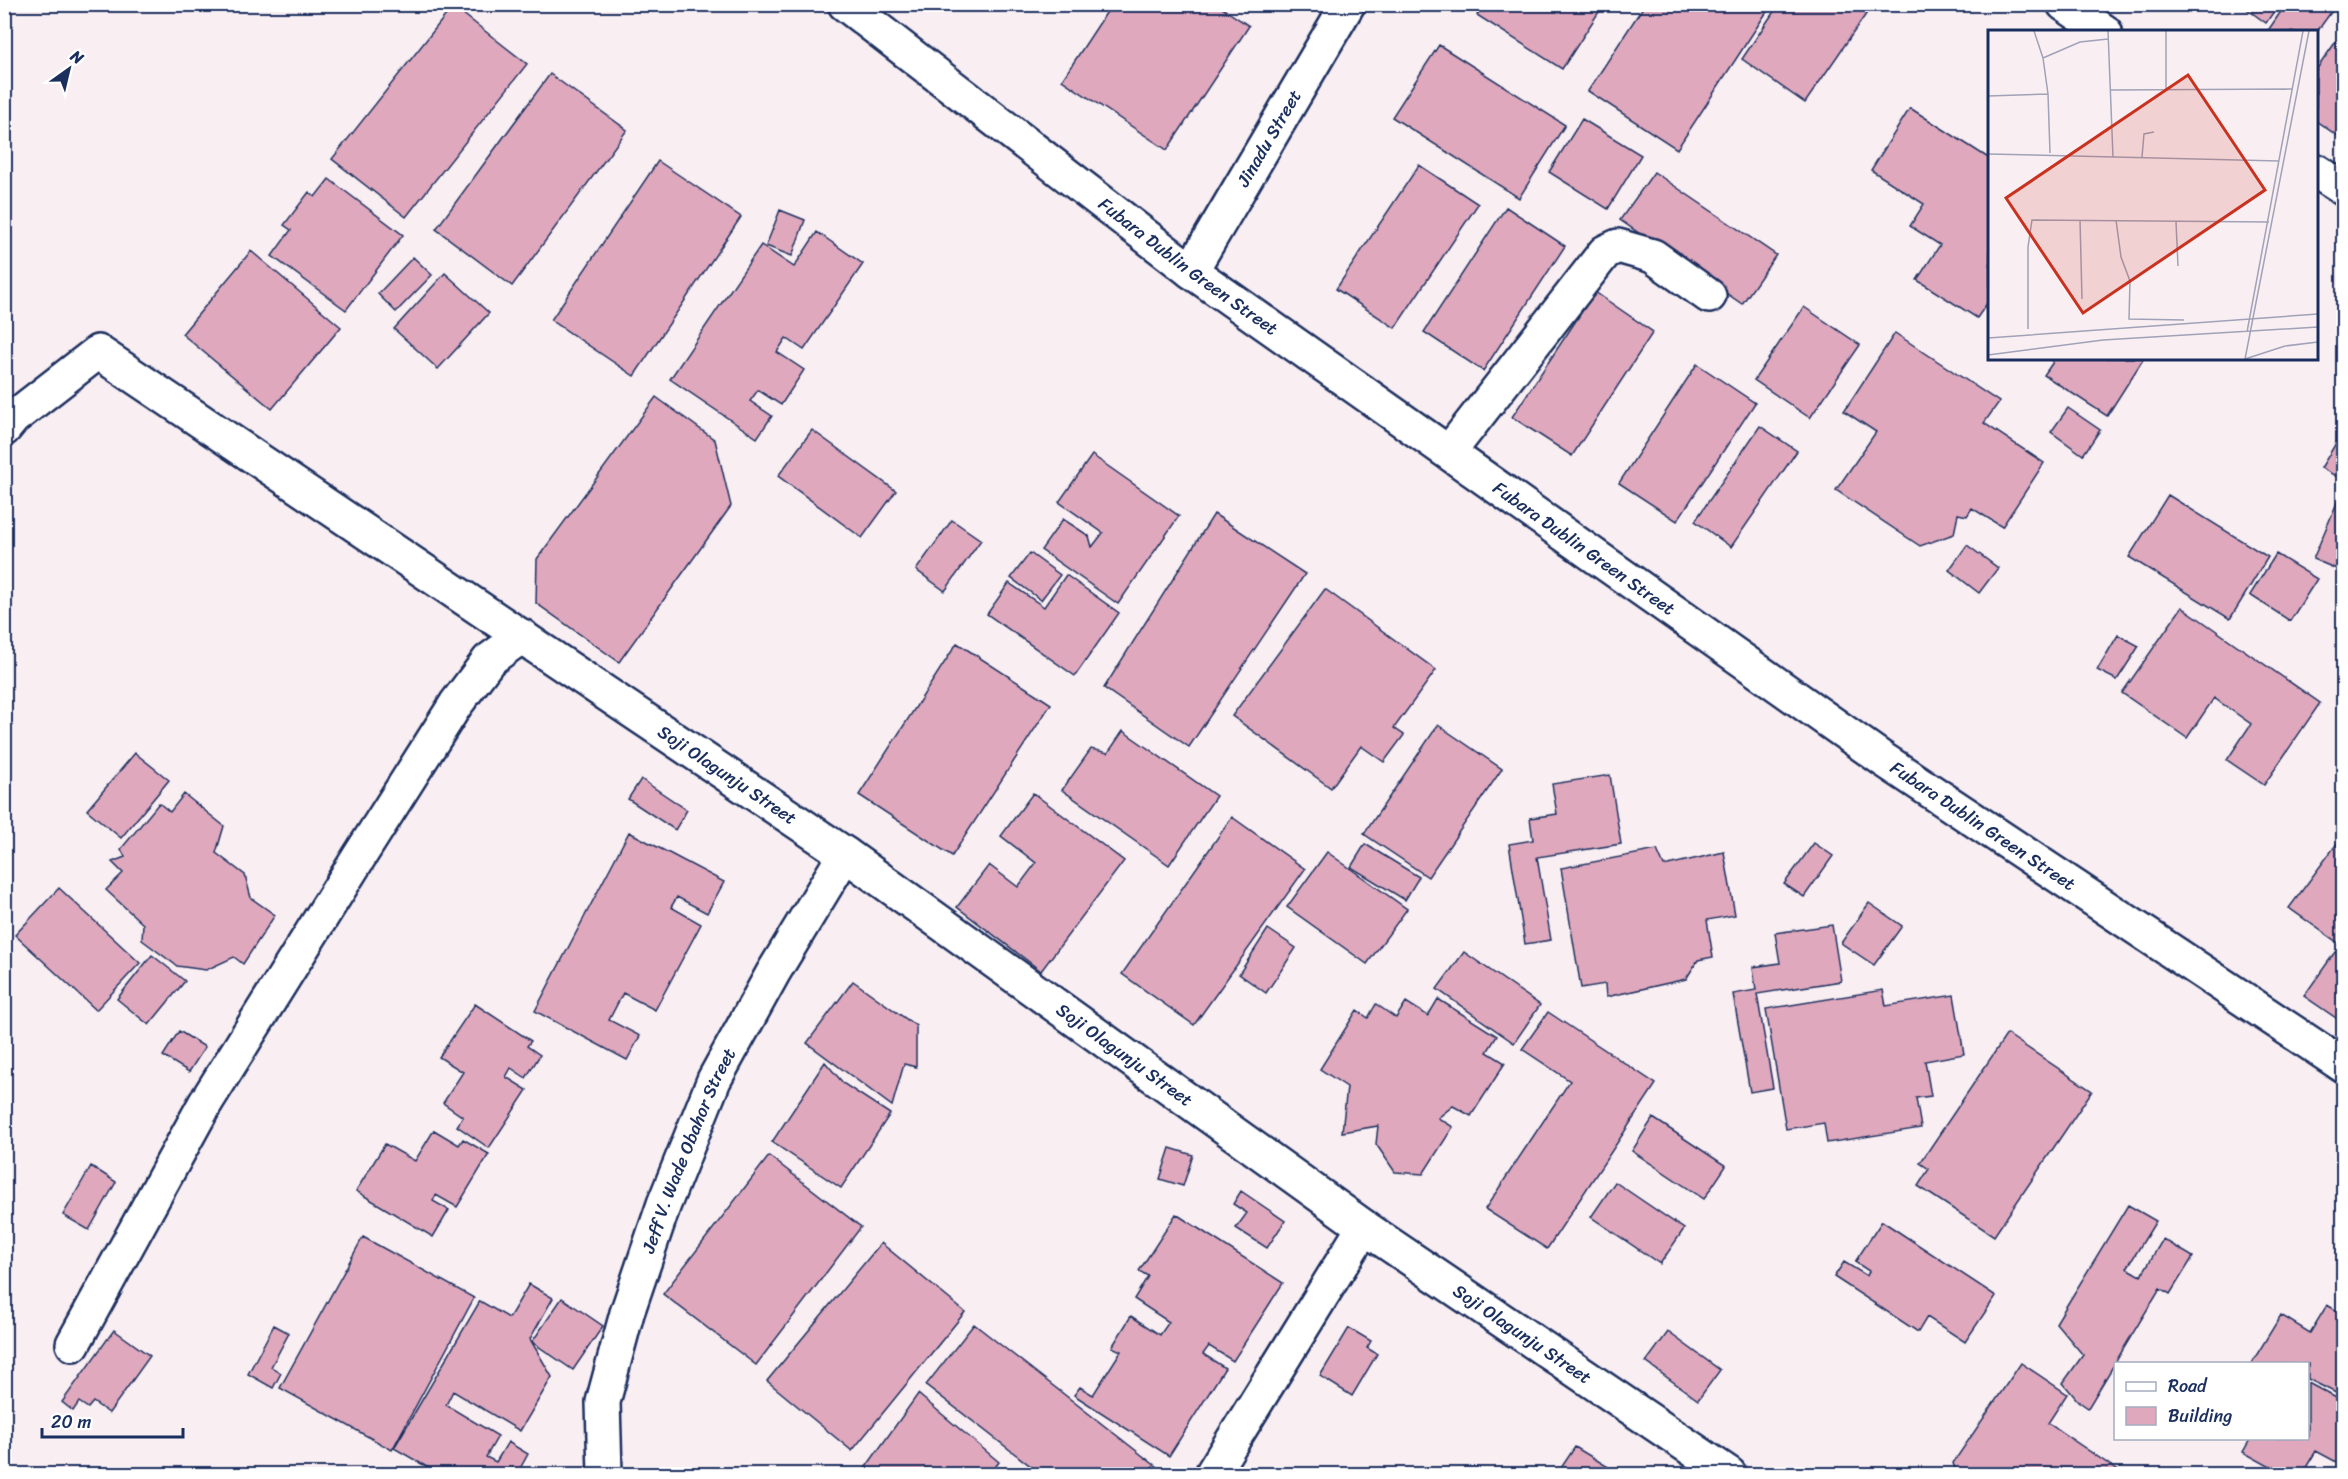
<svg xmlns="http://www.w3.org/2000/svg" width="2348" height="1479" font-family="Sriracha,sans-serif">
  <rect width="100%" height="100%" fill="#f9eef2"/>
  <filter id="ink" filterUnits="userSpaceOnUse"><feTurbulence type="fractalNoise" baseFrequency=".0167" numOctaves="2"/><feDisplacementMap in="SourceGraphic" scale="12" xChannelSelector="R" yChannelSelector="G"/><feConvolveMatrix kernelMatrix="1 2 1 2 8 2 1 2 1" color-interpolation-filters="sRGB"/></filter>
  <g filter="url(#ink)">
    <path fill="#dfa8bd" stroke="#1b2f5e" stroke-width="1.5" d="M 1112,4 L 1216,4 L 1249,26 L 1167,150 L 1062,80 Z
      M 1484,4 L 1604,4 L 1562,69 L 1477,15 Z
      M 1645,4 L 1772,4 L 1677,149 L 1588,91 Z
      M 1779,4 L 1873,4 L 1805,103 L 1742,59 Z
      M 2240,4 L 2279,4 L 2266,23 Z
      M 2286,4 L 2337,4 L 2316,33 L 2267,32 Z
      M 453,6 L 527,64 L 406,217 L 332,159 Z
      M 2344,30 L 2344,140 L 2316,121 L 2316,70 Z
      M 1439,45 L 1565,125 L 1519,198 L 1392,117 Z
      M 550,74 L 627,130 L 512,286 L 436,229 Z
      M 1910,108 L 1990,159 L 1990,299 L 1977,318 L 1917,280 L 1940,245 L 1910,226 L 1924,204 L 1871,170 Z
      M 1582,119 L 1641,155 L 1608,209 L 1549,172 Z
      M 658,161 L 741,217 L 634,376 L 551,320 Z
      M 1419,165 L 1478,204 L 1395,328 L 1336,289 Z
      M 1654,172 L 1776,255 L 1742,304 L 1620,220 Z
      M 329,179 L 403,235 L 346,310 L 272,256 L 291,230 L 284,225 L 309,192 L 315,197 Z
      M 1506,207 L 1565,246 L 1483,371 L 1424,332 Z
      M 780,210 L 805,220 L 792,256 L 766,246 Z
      M 817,232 L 863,264 L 804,350 L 786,338 L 777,352 L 804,370 L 781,405 L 758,390 L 750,401 L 772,416 L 757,438 L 670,379 L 761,245 L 794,267 Z
      M 251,251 L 341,327 L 272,409 L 182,334 Z
      M 413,257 L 432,275 L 396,312 L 378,294 Z
      M 445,273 L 489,313 L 438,369 L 394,329 Z
      M 1595,292 L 1653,332 L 1572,456 L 1512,417 Z
      M 1804,307 L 1860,345 L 1810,418 L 1754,380 Z
      M 1895,333 L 1999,402 L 1984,423 L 2044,463 L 2002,527 L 1972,508 L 1967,516 L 1958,514 L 1954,534 L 1920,546 L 1836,490 L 1876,432 L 1844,411 Z
      M 2049,358 L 2144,358 L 2107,416 L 2044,375 L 2053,362 Z
      M 1697,364 L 1755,403 L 1677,521 L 1619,483 Z
      M 656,397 L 715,440 L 731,506 L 619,662 L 536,603 L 537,559 Z
      M 2068,408 L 2100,430 L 2083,455 L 2051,432 Z
      M 1760,426 L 1797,451 L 1731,547 L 1695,521 Z
      M 812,430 L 896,491 L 862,538 L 778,476 Z
      M 2342,433 L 2344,434 L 2343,480 L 2321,468 Z
      M 1092,455 L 1179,516 L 1118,604 L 1041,550 L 1063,519 L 1089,536 L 1092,547 L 1103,533 L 1059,502 Z
      M 2342,491 L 2344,492 L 2344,572 L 2313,559 Z
      M 2168,495 L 2268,557 L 2230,619 L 2129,557 Z
      M 1214,514 L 1305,574 L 1189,747 L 1104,688 Z
      M 952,520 L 981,540 L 945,591 L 916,570 Z
      M 1967,545 L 1998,568 L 1979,593 L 1949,570 Z
      M 1030,553 L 1060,575 L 1041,600 L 1011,578 Z
      M 2276,554 L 2317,579 L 2290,621 L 2250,595 Z
      M 1066,575 L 1119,613 L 1075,676 L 987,614 L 1009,583 L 1044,607 Z
      M 1325,589 L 1436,670 L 1394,728 L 1404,735 L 1384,762 L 1361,746 L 1331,788 L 1232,716 Z
      M 2182,607 L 2320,703 L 2264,785 L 2227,760 L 2251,724 L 2214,698 L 2187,738 L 2122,693 Z
      M 2118,635 L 2139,646 L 2117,680 L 2097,670 Z
      M 957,643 L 1051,704 L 952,856 L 859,795 Z
      M 1438,725 L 1502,769 L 1428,877 L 1364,834 Z
      M 1123,731 L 1216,796 L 1169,865 L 1062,790 L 1091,749 L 1108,753 Z
      M 135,753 L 169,780 L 121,838 L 87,810 Z
      M 1610,775 L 1621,844 L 1537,857 L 1551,940 L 1525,944 L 1509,844 L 1533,840 L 1530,818 L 1557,814 L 1552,784 Z
      M 641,779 L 687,810 L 675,830 L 628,799 Z
      M 1033,793 L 1124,861 L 1041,971 L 957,907 L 989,865 L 1018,887 L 1036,863 L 1001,836 Z
      M 184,794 L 224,826 L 216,853 L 245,875 L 251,898 L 275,915 L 243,964 L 234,957 L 206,970 L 177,966 L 142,940 L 143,924 L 106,890 L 123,873 L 112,862 L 125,857 L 121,849 L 159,803 L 170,812 Z
      M 1232,817 L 1305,869 L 1194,1025 L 1122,974 Z
      M 629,832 L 724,882 L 707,913 L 677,897 L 671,907 L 701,924 L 655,1010 L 623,993 L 609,1020 L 640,1036 L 627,1060 L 535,1011 Z
      M 2344,834 L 2344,947 L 2289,908 Z
      M 1814,843 L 1833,856 L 1804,897 L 1784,884 Z
      M 1365,844 L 1419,877 L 1405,900 L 1351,867 Z
      M 1657,850 L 1664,866 L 1724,852 L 1735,915 L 1707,920 L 1713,957 L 1698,960 L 1686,979 L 1606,997 L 1605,984 L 1581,988 L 1561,868 Z
      M 1327,852 L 1407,909 L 1367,964 L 1287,907 Z
      M 59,888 L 140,963 L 96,1010 L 15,935 Z
      M 1869,903 L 1902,926 L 1874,965 L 1841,943 Z
      M 1832,925 L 1841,981 L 1757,994 L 1773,1088 L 1750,1092 L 1733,994 L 1756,990 L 1753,967 L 1780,963 L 1775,933 Z
      M 1268,929 L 1296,948 L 1266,993 L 1239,974 Z
      M 1464,952 L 1540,1005 L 1514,1043 L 1437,989 Z
      M 2335,952 L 2344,958 L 2344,1014 L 2339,1020 L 2304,996 Z
      M 152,955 L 185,981 L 149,1025 L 117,999 Z
      M 853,981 L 916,1026 L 916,1067 L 904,1064 L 892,1106 L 807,1043 Z
      M 1883,990 L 1886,1006 L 1954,995 L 1964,1054 L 1925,1061 L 1931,1096 L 1916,1098 L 1921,1128 L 1827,1143 L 1824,1123 L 1786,1129 L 1766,1009 Z
      M 1438,999 L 1497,1036 L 1487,1052 L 1505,1063 L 1471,1116 L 1453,1106 L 1438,1118 L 1453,1127 L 1423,1174 L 1395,1172 L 1376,1144 L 1378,1126 L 1342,1132 L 1347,1087 L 1320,1069 L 1357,1010 L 1368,1018 L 1376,1004 L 1396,1018 L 1406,1002 L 1428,1016 Z
      M 475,1004 L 531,1041 L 527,1046 L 540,1055 L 526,1078 L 511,1068 L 506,1077 L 527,1090 L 489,1148 L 457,1126 L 463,1117 L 443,1103 L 463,1072 L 439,1057 Z
      M 1548,1012 L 1656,1084 L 1547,1249 L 1485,1209 L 1570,1081 L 1522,1049 Z
      M 179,1031 L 205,1047 L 189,1072 L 163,1056 Z
      M 2007,1034 L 2092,1091 L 1994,1236 L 1918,1186 L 1929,1169 L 1920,1163 Z
      M 825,1062 L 844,1084 L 890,1114 L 841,1188 L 772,1142 Z
      M 1653,1118 L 1726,1166 L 1704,1199 L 1632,1151 Z
      M 434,1130 L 459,1145 L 463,1139 L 489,1154 L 457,1207 L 436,1195 L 433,1201 L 449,1210 L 433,1237 L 356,1191 L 385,1144 L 415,1161 Z
      M 1170,1148 L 1193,1155 L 1183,1186 L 1160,1179 Z
      M 769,1156 L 861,1227 L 756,1365 L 663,1294 Z
      M 91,1166 L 116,1182 L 89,1230 L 63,1215 Z
      M 1615,1182 L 1684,1229 L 1660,1264 L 1591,1217 Z
      M 1241,1191 L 1285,1221 L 1267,1248 L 1236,1228 L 1247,1213 L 1233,1204 Z
      M 2128,1205 L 2156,1221 L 2127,1268 L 2141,1276 L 2163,1239 L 2193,1257 L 2170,1294 L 2160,1288 L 2088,1408 L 2078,1401 L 2063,1383 L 2083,1355 L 2056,1323 Z
      M 1176,1214 L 1283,1283 L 1233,1361 L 1209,1346 L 1203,1354 L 1225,1368 L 1169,1456 L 1074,1395 L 1080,1387 L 1093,1395 L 1121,1351 L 1112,1347 L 1131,1316 L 1160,1335 L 1169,1322 L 1134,1299 L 1148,1276 L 1139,1271 Z
      M 1882,1221 L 1996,1296 L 1965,1342 L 1927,1317 L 1918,1332 L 1834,1277 L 1844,1262 L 1867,1276 L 1869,1271 L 1855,1262 Z
      M 363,1237 L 474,1298 L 392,1450 L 280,1388 Z
      M 881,1243 L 965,1312 L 852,1451 L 767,1381 Z
      M 529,1284 L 553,1298 L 530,1339 L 552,1377 L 520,1431 L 453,1391 L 446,1405 L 498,1436 L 486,1457 L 496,1462 L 508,1442 L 528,1454 L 517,1474 L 439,1474 L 394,1448 L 480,1301 L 509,1318 Z
      M 562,1298 L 603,1326 L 573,1370 L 532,1342 Z
      M 2327,1305 L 2344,1315 L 2344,1397 L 2308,1379 L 2308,1364 L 2251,1364 L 2281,1315 L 2310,1333 Z
      M 974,1324 L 1166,1474 L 1041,1474 L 926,1385 Z
      M 274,1325 L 289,1333 L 271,1367 L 281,1373 L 273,1388 L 248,1374 Z
      M 1349,1328 L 1371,1341 L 1367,1348 L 1377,1354 L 1352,1396 L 1320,1376 Z
      M 114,1330 L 150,1356 L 109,1413 L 93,1402 L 88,1408 L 79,1402 L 73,1411 L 62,1402 Z
      M 1668,1332 L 1720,1370 L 1698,1400 L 1646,1362 Z
      M 2021,1363 L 2067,1394 L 2048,1423 L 2123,1474 L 1957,1474 L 1953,1463 Z
      M 2308,1383 L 2344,1402 L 2344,1466 L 2316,1451 L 2302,1474 L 2283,1474 L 2243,1452 L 2251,1438 L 2308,1438 Z
      M 918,1394 L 999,1462 L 990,1474 L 861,1474 Z
      M 1575,1447 L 1610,1468 L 1607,1474 L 1557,1474 Z"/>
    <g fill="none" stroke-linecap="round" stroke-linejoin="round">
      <g stroke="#1b2f5e" stroke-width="38">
        <g id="minor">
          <path id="s1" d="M 845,4 L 1191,271 L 1884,760 L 2344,1066"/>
          <path d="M 2064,4 L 2105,32"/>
          <path d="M 2316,171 L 2344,189"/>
          <path id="s2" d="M 1191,271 L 1348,4"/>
          <path id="s3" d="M 4,429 L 13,418 L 98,352 L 845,854 L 1364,1227 L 1729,1474"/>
          <path d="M 1449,452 L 1605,252 L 1618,246 L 1653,256 L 1709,296"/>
          <path d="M 73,1344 L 206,1102 L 359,857 L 456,704 L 489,660 L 522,636"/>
          <path id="s4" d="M 605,1474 L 603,1402 L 627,1313 L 664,1204 L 714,1080 L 773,973 L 845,854"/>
          <path d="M 1212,1474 L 1364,1227"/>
        </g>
      </g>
      <use href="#minor" stroke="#fff" stroke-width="33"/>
    </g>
  </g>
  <g text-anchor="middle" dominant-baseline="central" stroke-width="4.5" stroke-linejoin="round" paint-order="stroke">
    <g font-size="18" fill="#1b2f5e" stroke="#fff">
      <text stroke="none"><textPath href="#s2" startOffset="154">Jinadu Street</textPath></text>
      <text stroke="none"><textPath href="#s1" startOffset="432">Fubara Dublin Green Street</textPath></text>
      <text stroke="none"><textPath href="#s1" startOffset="918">Fubara Dublin Green Street</textPath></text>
      <text stroke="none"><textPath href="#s3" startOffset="880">Soji Olagunju Street</textPath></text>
      <text stroke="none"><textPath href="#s1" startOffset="1404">Fubara Dublin Green Street</textPath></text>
      <text stroke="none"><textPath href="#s3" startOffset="1366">Soji Olagunju Street</textPath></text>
      <text stroke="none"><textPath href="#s4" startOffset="338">Jeff V. Wade Obahor Street</textPath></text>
      <text stroke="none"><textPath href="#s3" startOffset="1852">Soji Olagunju Street</textPath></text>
    </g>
  </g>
  <g transform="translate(1988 30)">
    <rect width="330" height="330" fill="#f9eef2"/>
    <path fill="none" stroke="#a0a2b7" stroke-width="1.5" d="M 46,1 L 55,28 L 60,64 L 62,123M 120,1 L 125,127M 55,28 L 92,12 L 120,9M 123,60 L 304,59M 178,61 L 178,1M 0,66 L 60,64M 0,124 L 291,131M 154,127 L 156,104 L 166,102M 92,190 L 94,269M 128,190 L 133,227 L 142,251 L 141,289 L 196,290M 188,192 L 190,236M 40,299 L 40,217 L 44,190 L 281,192M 259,302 L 315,1M 0,308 L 330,284M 0,325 L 115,310 L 330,297M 257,329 L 321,1M 257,329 L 297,316 L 330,312"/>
    <path fill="#c8321e" fill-opacity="0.15" stroke="#c8321e" stroke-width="3" d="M 200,45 L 277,160 L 95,283 L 18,168 Z"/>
    <rect width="330" height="330" fill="none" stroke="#1b2f5e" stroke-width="3"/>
  </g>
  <rect width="2348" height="1479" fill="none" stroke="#fff" stroke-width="24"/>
  <rect x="12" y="12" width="2324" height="1455" fill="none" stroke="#1b2f5e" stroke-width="2" filter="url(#ink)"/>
  <rect x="2114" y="1362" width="195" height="78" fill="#ffffff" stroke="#a4acbf" stroke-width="1.5"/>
  <rect x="2126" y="1382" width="30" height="9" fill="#ffffff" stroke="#a4acbf" stroke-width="1.5"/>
  <text x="2168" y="1392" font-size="18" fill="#1b2f5e">Road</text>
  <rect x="2126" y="1407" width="30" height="18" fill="#dfa8bd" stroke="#a4acbf" stroke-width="1.5"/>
  <text x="2168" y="1422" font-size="18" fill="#1b2f5e">Building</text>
  <g transform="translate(69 69) rotate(34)" stroke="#ffffff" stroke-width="4.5" paint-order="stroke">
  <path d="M0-4.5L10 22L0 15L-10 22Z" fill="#1b2f5e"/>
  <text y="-9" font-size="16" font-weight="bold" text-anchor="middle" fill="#1b2f5e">N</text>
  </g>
  <path d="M42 1428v9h141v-9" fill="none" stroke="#1b2f5e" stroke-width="3"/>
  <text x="51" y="1428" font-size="18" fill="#1b2f5e" stroke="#ffffff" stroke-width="4.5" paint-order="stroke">20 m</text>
</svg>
